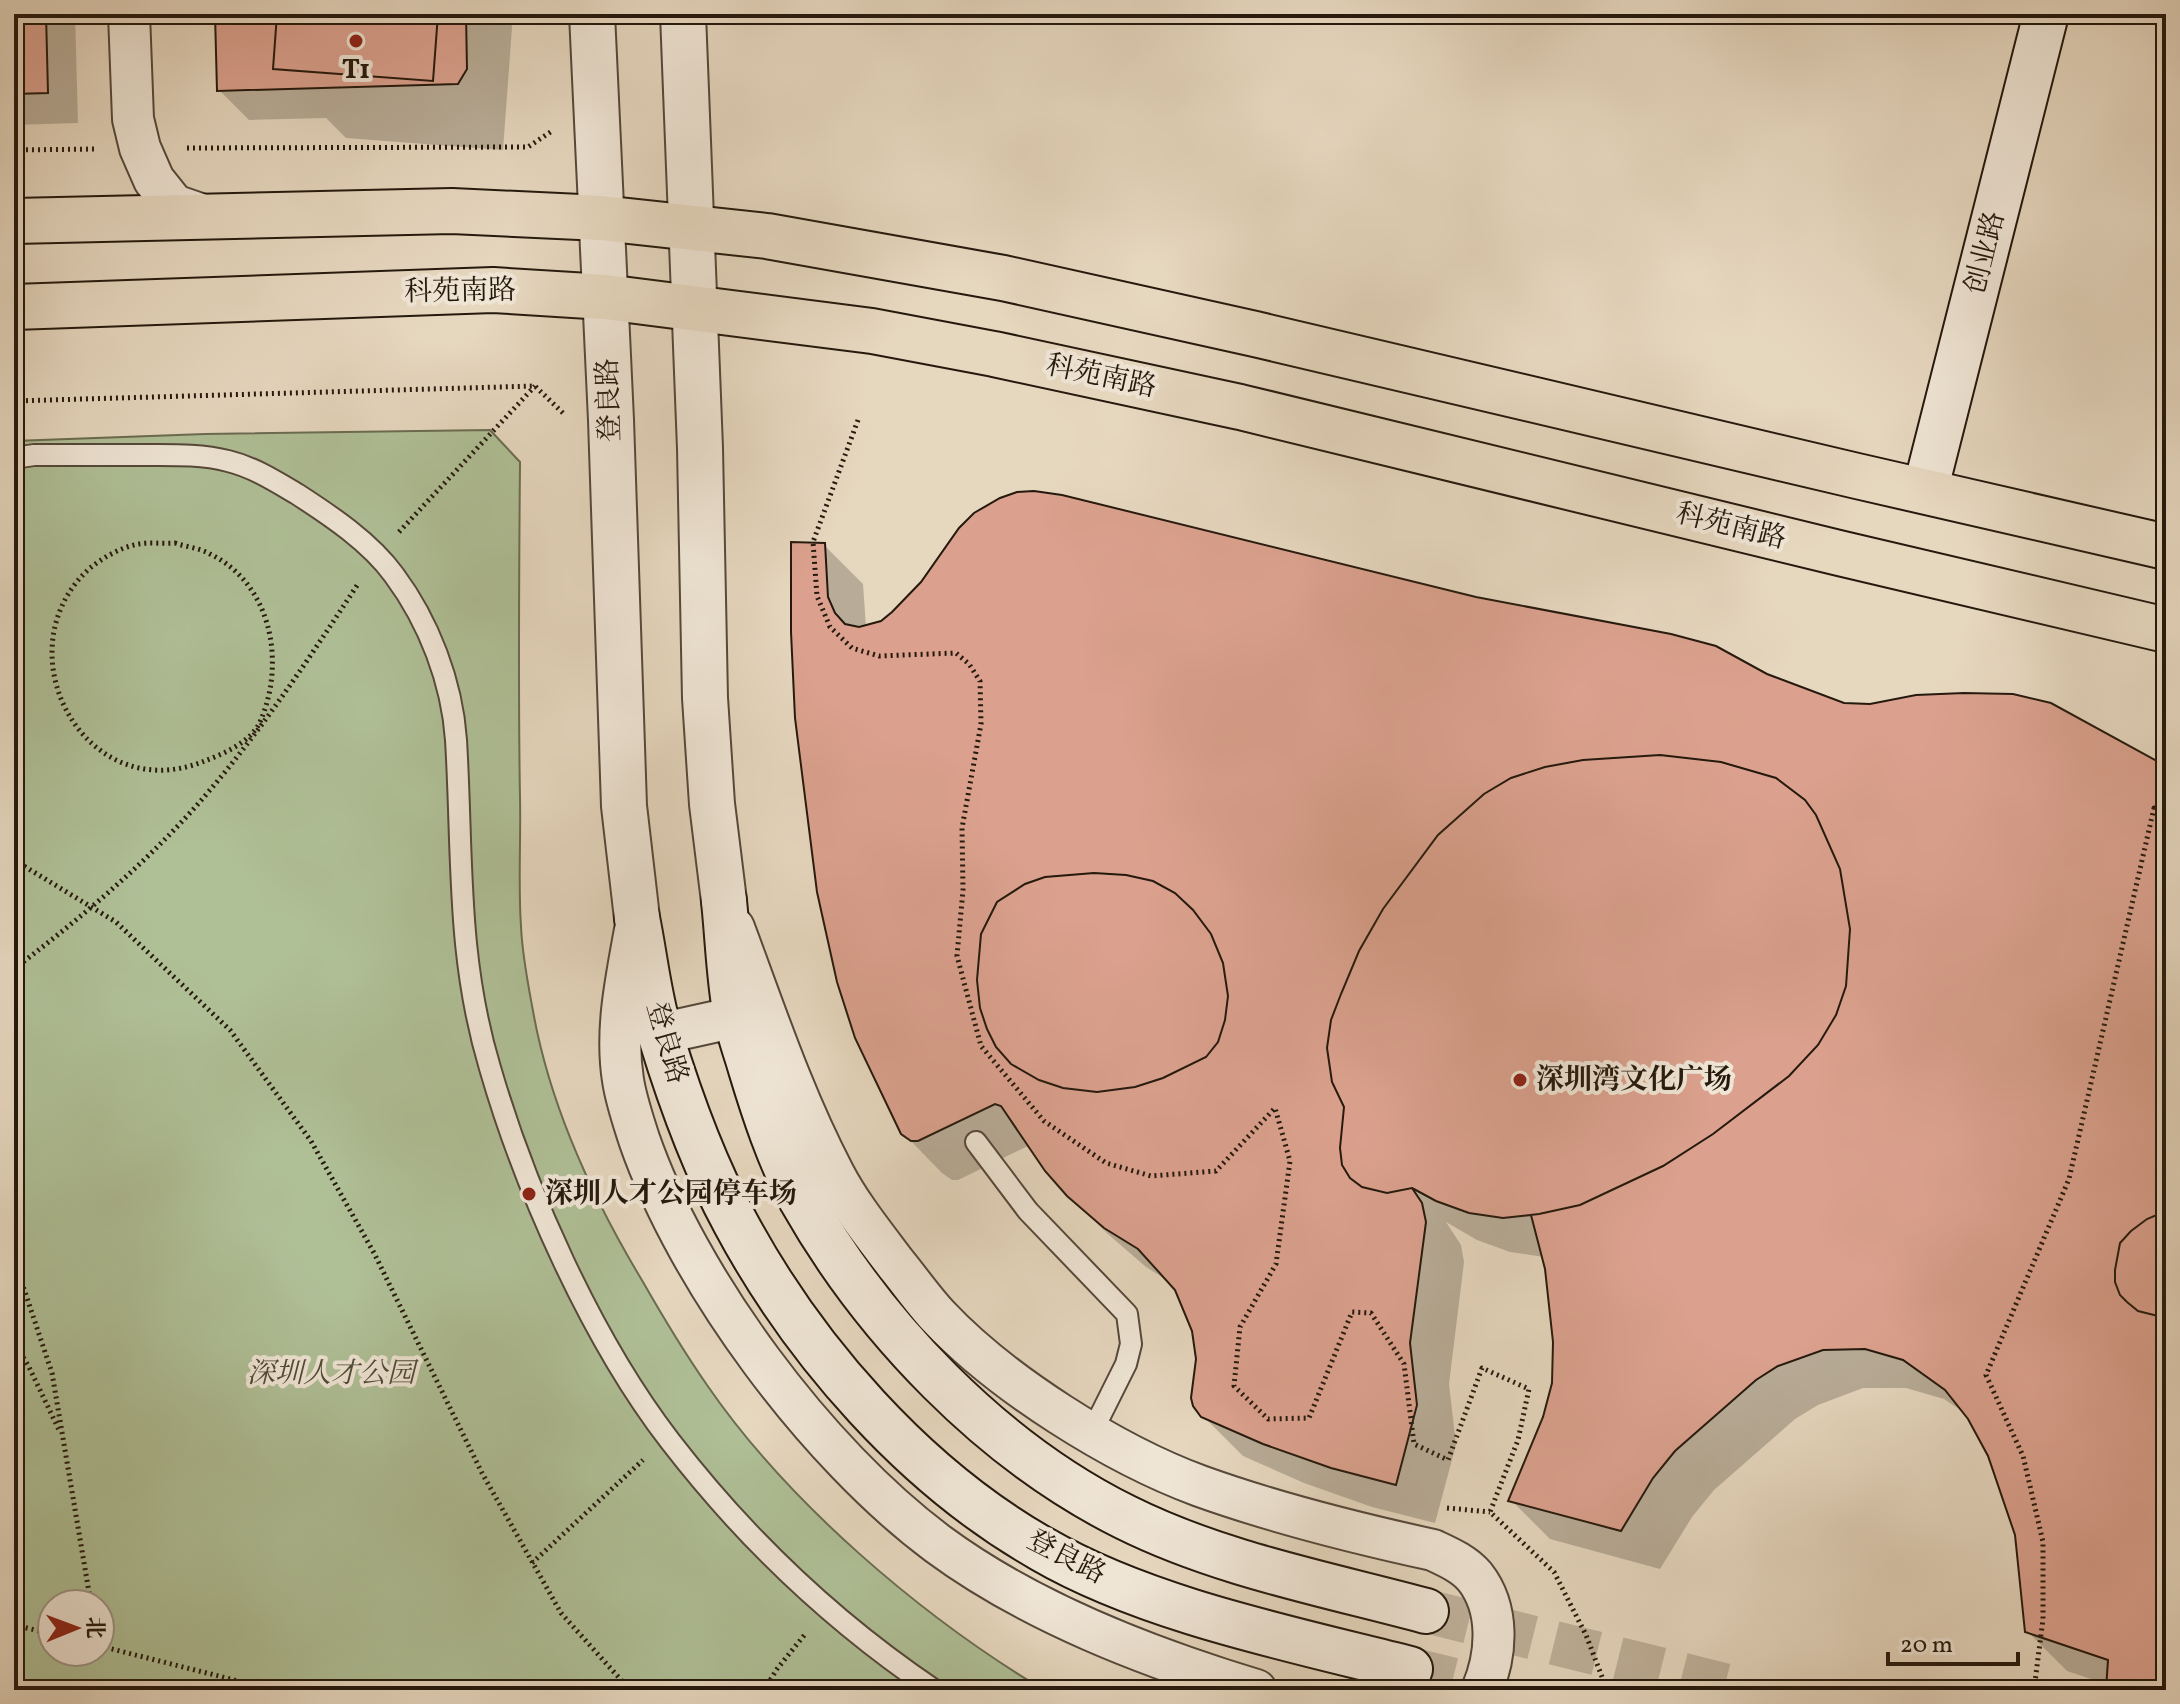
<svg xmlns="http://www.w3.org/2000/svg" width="2180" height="1704" font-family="Vollkorn,'Noto Serif SC',serif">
  <rect width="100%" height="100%" fill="#e6d7bf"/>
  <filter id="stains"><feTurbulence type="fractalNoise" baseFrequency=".0025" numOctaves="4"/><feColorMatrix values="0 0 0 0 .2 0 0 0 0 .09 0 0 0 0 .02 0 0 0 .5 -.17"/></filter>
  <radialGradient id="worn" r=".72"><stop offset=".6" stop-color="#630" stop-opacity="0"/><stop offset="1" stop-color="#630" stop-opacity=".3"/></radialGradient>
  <path fill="#afbf96" stroke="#6a6c52" stroke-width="2" fill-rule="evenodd" d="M 490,430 L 520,462 C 519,574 518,686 520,798 C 521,840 518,884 521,926 C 522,954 528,984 533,1011 C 550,1107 593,1199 643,1282 C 663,1317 684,1352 707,1385 C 788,1503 922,1617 1044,1690 L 14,1690 L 14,441 L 205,434 ZM 52,1604 L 100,1604 L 100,1652 L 52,1652 Z"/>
  <path fill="#0003" d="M 14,14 L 75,14 L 78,123 L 14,125 Z
    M 217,14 L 513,14 L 503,150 L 346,138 L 326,118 L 249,120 L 219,90 Z
    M 824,545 L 863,584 L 866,627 L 1766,675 L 1844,705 L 2166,769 L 2166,1690 L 2108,1690 L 2109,1685 L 2067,1671 L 2027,1631 L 2017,1534 L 1990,1455 L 1968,1415 L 1944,1399 L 1906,1388 L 1863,1388 L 1818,1405 L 1795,1419 L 1714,1490 L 1692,1517 L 1660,1569 L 1550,1539 L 1511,1500 L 1545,1418 L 1554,1383 L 1555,1342 L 1544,1257 L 1510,1252 L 1477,1240 L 1446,1222 L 1461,1245 L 1464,1262 L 1449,1384 L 1456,1445 L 1435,1523 L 1372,1507 L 1304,1483 L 1243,1456 L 1203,1416 L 1194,1330 L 1173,1284 L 1146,1267 L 1109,1235 L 1068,1195 L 1030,1145 L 958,1180 L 952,1180 L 942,1173 L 902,1132 L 857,1037 Z"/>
  <path fill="#dba18e" stroke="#25190d" stroke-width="2" d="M 14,14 L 46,14 L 48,93 L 14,94 Z
    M 215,14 L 466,14 L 467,69 L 458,84 L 217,91 Z
    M 277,14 L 438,14 L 433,81 L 273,69 Z
    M 1034,491 L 1062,495 L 1476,597 L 1671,634 L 1716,646 L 1767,674 L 1844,703 L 1870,704 L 1916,695 L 1964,693 L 2013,694 L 2051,703 L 2166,766 L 2166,1690 L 2106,1690 L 2108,1660 L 2025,1632 L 2015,1535 L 1988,1456 L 1968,1419 L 1945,1390 L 1903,1360 L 1865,1349 L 1823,1350 L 1778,1366 L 1756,1380 L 1675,1451 L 1653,1478 L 1621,1531 L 1508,1501 L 1543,1417 L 1552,1383 L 1553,1342 L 1545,1269 L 1531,1215 L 1503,1218 L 1469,1213 L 1436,1201 L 1412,1188 L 1422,1203 L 1426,1222 L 1410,1343 L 1417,1405 L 1396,1485 L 1331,1468 L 1263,1444 L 1201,1417 L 1193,1406 L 1191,1398 L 1196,1359 L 1192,1331 L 1175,1290 L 1138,1249 L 1104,1228 L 1067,1196 L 1045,1171 L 1001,1106 L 995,1104 L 918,1141 L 911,1141 L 901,1134 L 855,1038 L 837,982 L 817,892 L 795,718 L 791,632 L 791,542 L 825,543 L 828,597 L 835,613 L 845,624 L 859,627 L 881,621 L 892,612 L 921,582 L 959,528 L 974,513 L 1000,498 L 1017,492 Z
    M 1660,755 L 1721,762 L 1776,778 L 1805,800 L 1816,815 L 1840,869 L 1850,929 L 1846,986 L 1836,1015 L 1818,1045 L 1789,1076 L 1713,1134 L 1663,1166 L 1580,1205 L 1539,1214 L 1503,1218 L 1469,1213 L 1436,1201 L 1412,1188 L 1387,1193 L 1362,1187 L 1350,1178 L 1342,1165 L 1340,1148 L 1344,1107 L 1332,1082 L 1327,1048 L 1331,1020 L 1341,994 L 1359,951 L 1383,909 L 1438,835 L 1484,794 L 1511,778 L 1545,767 L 1583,760 Z
    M 1094,873 L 1126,875 L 1153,881 L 1175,893 L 1193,910 L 1211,934 L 1223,963 L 1228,996 L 1225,1020 L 1218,1042 L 1206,1057 L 1163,1078 L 1135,1087 L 1097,1092 L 1063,1088 L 1039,1080 L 1011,1064 L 996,1047 L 987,1029 L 980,1008 L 977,980 L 981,934 L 997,902 L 1025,884 L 1045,877 Z
    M 2166,1211 L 2166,1318 L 2138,1311 L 2127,1302 L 2120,1295 L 2115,1282 L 2115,1270 L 2120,1243 L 2131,1231 L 2147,1219 Z"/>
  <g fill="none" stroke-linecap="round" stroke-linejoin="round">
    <path stroke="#bfb19b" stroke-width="44" stroke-dasharray="44 22" stroke-linecap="butt" d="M 1426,1611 L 1744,1690
      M 1410,1669 L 1494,1690"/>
    <g stroke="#55483a" stroke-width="24">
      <path id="service" d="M 14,458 L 34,455 C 70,455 107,455 144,455 C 172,455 201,454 228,461 C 253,467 275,481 297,494 C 331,516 370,542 394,575 C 429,622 452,682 456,740 C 463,855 456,955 490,1068 C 525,1189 592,1340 670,1441 C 744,1537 833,1622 934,1690
        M 976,1142 L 1028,1211 L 1127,1314 L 1131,1344 L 1126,1364 L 1092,1432"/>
    </g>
    <g stroke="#55483a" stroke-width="44">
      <path id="minor" d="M 129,14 L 133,119 L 140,148 L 154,180 L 174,205 L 206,216
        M 734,928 C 765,1011 793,1096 834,1174 C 850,1205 875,1236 896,1264 C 910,1281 923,1300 938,1316 C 1001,1383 1113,1454 1200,1486 C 1275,1513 1355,1533 1433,1550 C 1448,1557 1464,1564 1475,1577 C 1500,1609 1497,1654 1482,1690
        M 635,930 C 626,980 615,1030 623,1080 C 626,1100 633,1120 639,1139 C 688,1281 817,1454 938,1544 C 1030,1612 1147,1657 1256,1690
        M 659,1034 L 736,1017"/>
    </g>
    <g stroke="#55483a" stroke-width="48">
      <path id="tertiary" d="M 592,14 L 611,420 L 624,806 L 637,918
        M 683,14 L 700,448 L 705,698 L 712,804 L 724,901"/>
    </g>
    <g stroke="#25190d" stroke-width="48">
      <path id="secondary" d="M 1925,491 L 2046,14
        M 724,901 C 728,939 729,979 736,1016 C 739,1034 746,1051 751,1069 C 764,1112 779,1158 801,1199 C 874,1328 992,1451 1125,1517 C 1219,1564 1326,1584 1426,1611
        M 637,918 C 645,957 649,1000 661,1037 C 680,1099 704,1165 735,1222 C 804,1351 915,1477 1042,1549 C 1147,1610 1292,1639 1410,1669"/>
    </g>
    <g stroke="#25190d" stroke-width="48">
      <path id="primary" d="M 14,221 L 452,211 L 601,218 L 767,236 L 1003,278 L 1255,334 L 1857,476 L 2166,547
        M 14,307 L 493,290 L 605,297 L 872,331 L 994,354 L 1240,407 L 1839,553 L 2166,630"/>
    </g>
    <path stroke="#25190d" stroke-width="5" stroke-dasharray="2 4" stroke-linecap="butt" d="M 187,148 L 528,147 L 552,131
      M 14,150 L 97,149
      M 14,401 L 535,386 L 565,415
      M 858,420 L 813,542 L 817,596 L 830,627 L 852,648 L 879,656 L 956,653 L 969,664 L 980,681 L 981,724 L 962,828 L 963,890 L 957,956 L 981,1046 L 1044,1121 L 1106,1163 L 1151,1176 L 1216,1171 L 1275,1108 L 1290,1161 L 1276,1264 L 1240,1327 L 1234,1386 L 1268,1419 L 1309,1418 L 1352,1312 L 1371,1313 L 1404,1364 L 1414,1444 L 1448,1460 L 1482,1368 L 1529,1389 L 1518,1440 L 1490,1512 L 1554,1572 L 1586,1635 L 1607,1690
      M 399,532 L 535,386
      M 175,543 C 186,547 200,548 210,554 C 272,584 286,663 260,722 C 250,743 223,754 202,762 C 83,808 0,649 90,568 C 104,557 121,547 139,544 C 150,542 163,544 175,543 Z
      M 14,860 L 116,922 L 230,1030 L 311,1141 L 374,1253 L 482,1473 L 561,1613 L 630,1690
      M 14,969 C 82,917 148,862 204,797 C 262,730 310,657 358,584
      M 14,1259 L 52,1373 L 91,1604
      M 14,1342 L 29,1367 L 59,1430
      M 1447,1508 L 1490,1512
      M 532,1563 L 643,1460
      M 14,1625 L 52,1634
      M 100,1646 L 274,1690
      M 764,1690 L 777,1669 L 806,1633
      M 2034,1690 L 2043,1619 L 2043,1542 L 2023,1456 L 1986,1375 L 2069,1179 L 2154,808 L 2166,819"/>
    <use href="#service" stroke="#efe5d5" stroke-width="20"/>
    <use href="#minor" stroke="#efe5d5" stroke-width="40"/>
    <use href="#tertiary" stroke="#efe5d5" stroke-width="44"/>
    <use href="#secondary" stroke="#efe5d5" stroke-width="44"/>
    <use href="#primary" stroke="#e6d7bf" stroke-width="44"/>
  </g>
  <g fill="#8f2418" stroke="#efe5d5" stroke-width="3">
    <circle cx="356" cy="41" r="8"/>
    <circle cx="1520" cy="1080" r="8"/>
    <circle cx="529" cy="1194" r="8"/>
  </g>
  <g text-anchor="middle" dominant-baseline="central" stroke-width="8" stroke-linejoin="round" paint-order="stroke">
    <g font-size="28" font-weight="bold" fill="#25190d" stroke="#efe5d5" text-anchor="start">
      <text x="356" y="70" text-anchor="middle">T1</text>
      <text x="1536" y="1080">深圳湾文化广场</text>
      <text x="545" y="1194">深圳人才公园停车场</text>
    </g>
    <g font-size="28" fill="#25190d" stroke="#efe5d5">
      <text transform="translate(1986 253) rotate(-76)">创业路</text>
      <text transform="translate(460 292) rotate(-1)">科苑南路</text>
      <text transform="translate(1101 377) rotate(12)">科苑南路</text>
      <text transform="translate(610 400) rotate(-92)">登良路</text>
      <text transform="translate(1731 527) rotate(14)">科苑南路</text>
      <text transform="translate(666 1043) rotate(74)">登良路</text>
      <text transform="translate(1066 1558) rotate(27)">登良路</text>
    </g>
    <g font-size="28" font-style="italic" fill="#4e4b36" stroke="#efe5d5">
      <text x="331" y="1374">深圳人才公园</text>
    </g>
  </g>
  <rect width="2180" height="1704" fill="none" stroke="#e6d7bf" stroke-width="48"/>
  <rect x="16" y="16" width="2148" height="1672" fill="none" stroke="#25190d" stroke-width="4"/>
  <rect x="24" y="24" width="2132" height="1656" fill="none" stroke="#25190d" stroke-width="2"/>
  <g transform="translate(76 1628) rotate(89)"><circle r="38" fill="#efe5d5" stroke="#9e9385" stroke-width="2"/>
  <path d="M0-6L14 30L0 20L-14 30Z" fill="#8f2418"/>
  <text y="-12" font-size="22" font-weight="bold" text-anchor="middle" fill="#25190d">北</text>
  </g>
  <path d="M1888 1652v12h130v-12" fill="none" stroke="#25190d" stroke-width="4"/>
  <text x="1900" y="1652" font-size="24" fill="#25190d" stroke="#efe5d5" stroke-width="6" paint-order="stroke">20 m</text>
  <rect width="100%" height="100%" filter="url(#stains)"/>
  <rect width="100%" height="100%" fill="url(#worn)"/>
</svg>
